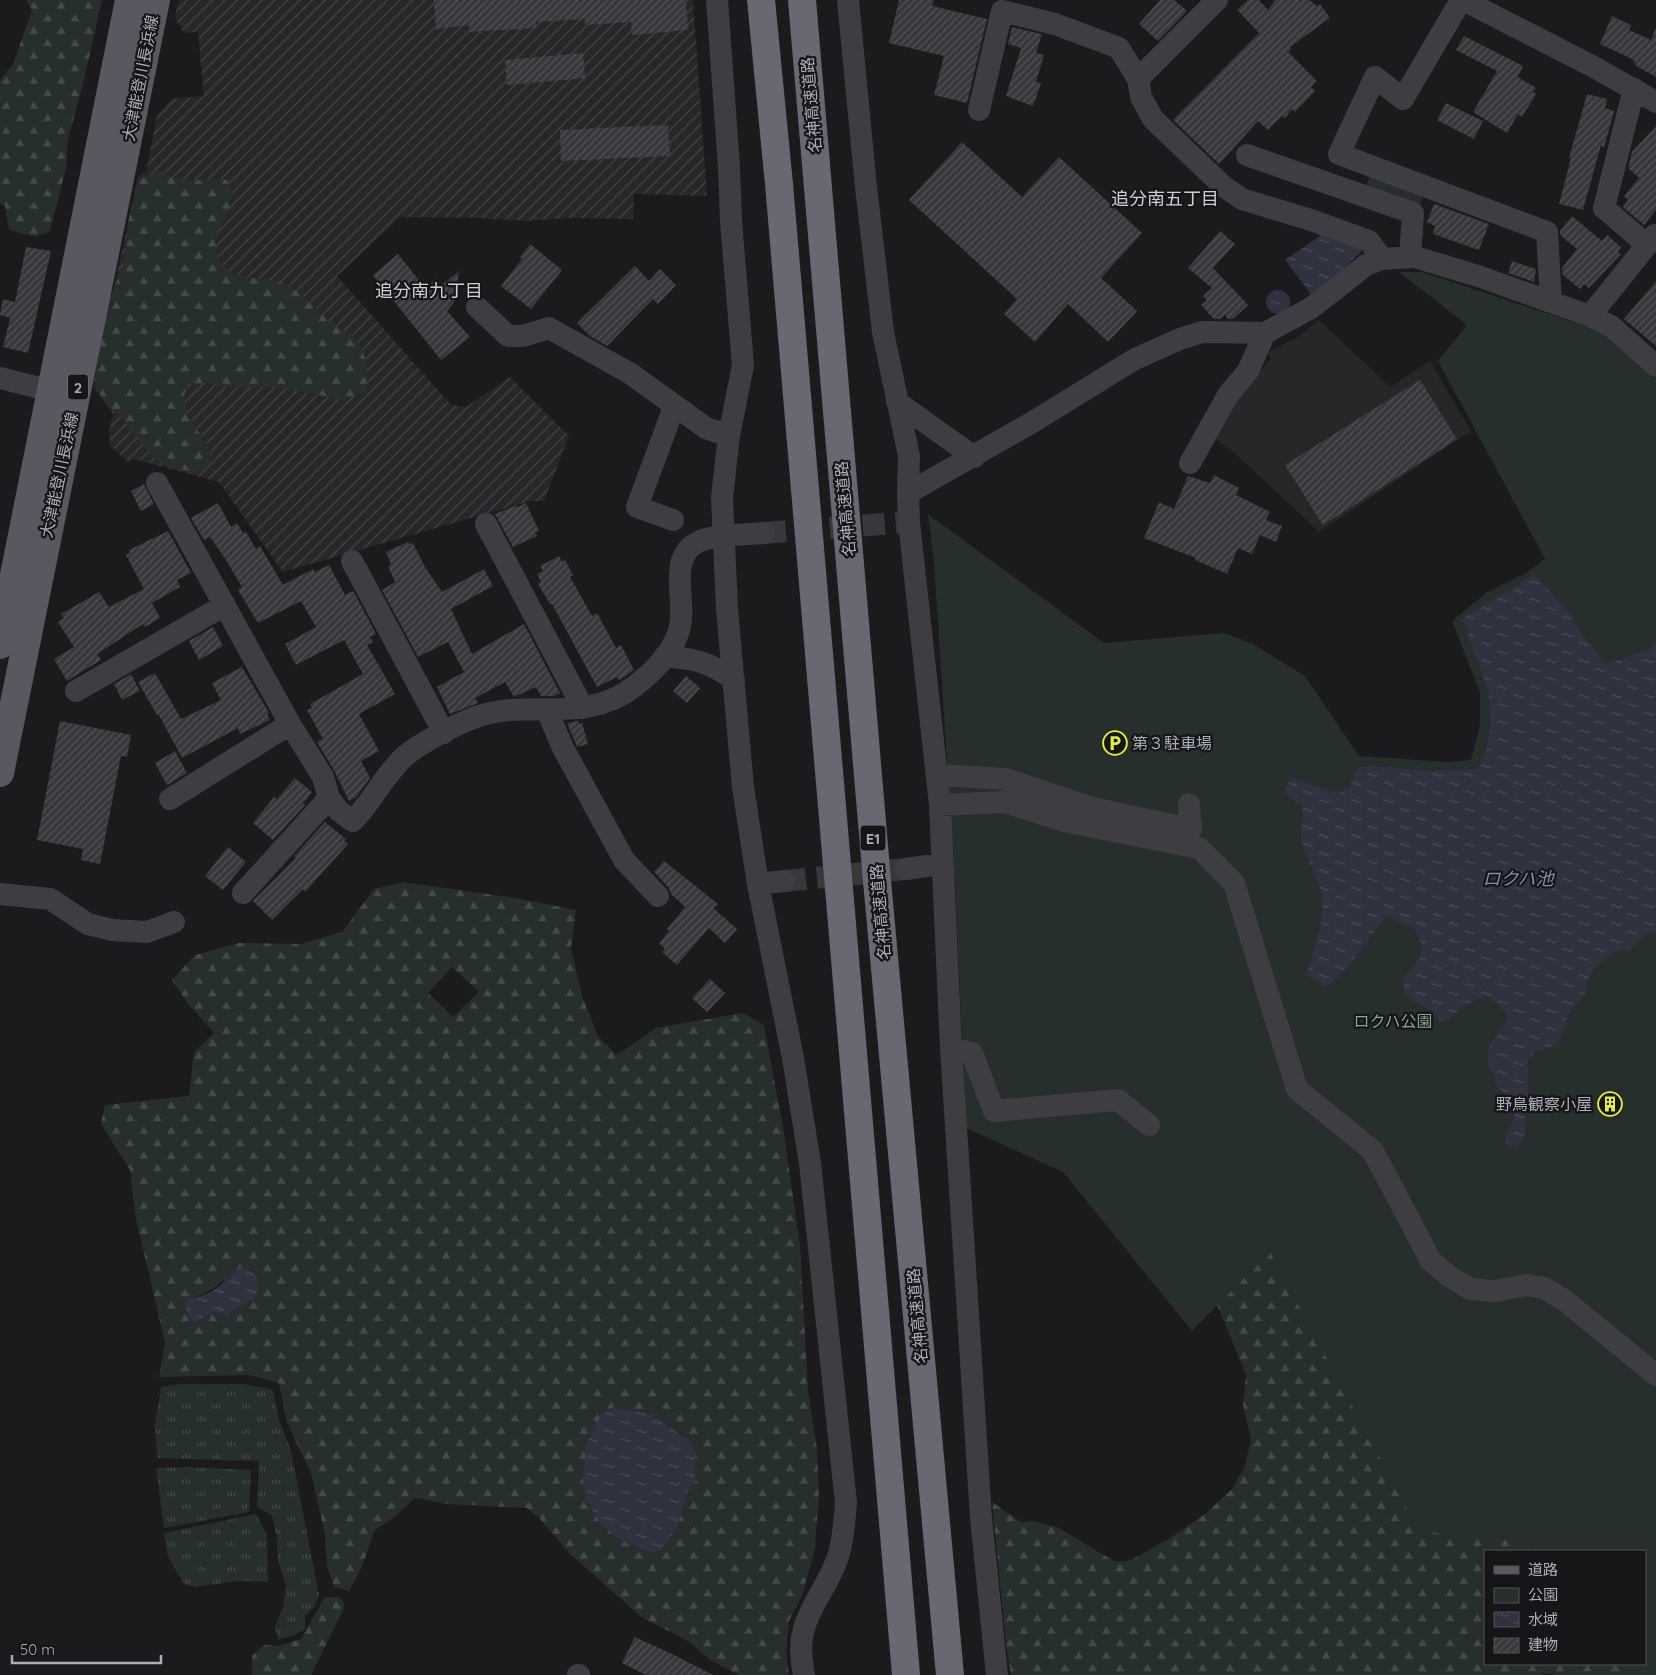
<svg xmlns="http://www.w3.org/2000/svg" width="1656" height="1675" font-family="Quicksand,'Noto Sans JP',sans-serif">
  <defs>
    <pattern id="industrial-furrows" width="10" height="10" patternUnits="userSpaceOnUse" patternTransform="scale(1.25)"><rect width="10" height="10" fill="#272629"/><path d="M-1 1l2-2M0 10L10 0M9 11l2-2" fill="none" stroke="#444346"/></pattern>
    <pattern id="grass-tufts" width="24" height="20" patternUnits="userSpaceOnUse" patternTransform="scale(1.25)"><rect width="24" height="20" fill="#262f2b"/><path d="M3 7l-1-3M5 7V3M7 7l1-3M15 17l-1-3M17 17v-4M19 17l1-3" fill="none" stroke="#434a48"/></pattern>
    <pattern id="forest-firs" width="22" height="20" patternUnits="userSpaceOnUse" patternTransform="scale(1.25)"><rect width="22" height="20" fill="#262f2b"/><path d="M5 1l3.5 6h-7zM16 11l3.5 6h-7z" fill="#434a48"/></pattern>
    <pattern id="water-ripples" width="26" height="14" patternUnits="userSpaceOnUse" patternTransform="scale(1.25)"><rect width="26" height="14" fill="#303240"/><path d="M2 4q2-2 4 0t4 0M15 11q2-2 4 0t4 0" fill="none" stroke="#4b4d5a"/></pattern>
    <pattern id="building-hatch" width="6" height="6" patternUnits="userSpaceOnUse" patternTransform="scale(1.25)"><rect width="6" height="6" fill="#38373b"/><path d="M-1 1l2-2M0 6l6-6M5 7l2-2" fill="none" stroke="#525155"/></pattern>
  </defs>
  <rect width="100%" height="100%" fill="#1b1a1c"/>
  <path fill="#272629" d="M 1319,320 L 1390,387 L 1430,361 L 1471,431 L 1319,532 L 1237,455 L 1215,438 L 1238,393 L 1271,359 L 1268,352 L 1298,337 Z"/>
  <path fill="url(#industrial-furrows)" d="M 178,0 L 693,0 L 707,196 L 634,194 L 633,219 L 569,218 L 526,221 L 478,218 L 401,217 L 337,276 L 451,405 L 466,407 L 510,377 L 569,436 L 544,501 L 530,501 L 283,572 L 219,482 L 134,459 L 128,462 L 110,446 L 109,431 L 113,414 L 93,386 L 138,176 L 146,171 L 157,116 L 172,99 L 204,96 L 198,32 L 184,33 L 175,18 Z"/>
  <path fill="url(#grass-tufts)" d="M 180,1384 L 245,1384 L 273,1390 L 279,1420 L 291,1451 L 319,1595 L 314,1607 L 305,1616 L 305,1629 L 294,1635 L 278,1640 L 275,1626 L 283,1607 L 286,1585 L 278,1561 L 277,1538 L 272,1516 L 257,1507 L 259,1461 L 157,1458 L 155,1423 L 161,1387 Z
    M 189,1467 L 251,1470 L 249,1512 L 164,1528 L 156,1468 Z
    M 256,1514 L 267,1535 L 268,1582 L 239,1581 L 196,1587 L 185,1585 L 168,1557 L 164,1533 Z"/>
  <path fill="url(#forest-firs)" fill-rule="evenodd" d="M 26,0 L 102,0 L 82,88 L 68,139 L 66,169 L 50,231 L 36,237 L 9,230 L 5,206 L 0,203 L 0,80 L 13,64 L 32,10 Z
    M 159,171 C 166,174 174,178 182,180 C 197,182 211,178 227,180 L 233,193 C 230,216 206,238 220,262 C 233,283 259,275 279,282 C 310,294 312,309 336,326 C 346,333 355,334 361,347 C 368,362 368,376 365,392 L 344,400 L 279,387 L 224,387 L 205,383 L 189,384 L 183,397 L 190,419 L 213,454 L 206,469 L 192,472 L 168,466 L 152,457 L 117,413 L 106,405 L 96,387 L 96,366 L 109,301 L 125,259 L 129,217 L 139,179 Z
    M 403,882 L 515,898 L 576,910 L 571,948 L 582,996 L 598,1036 L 617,1055 L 656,1028 L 743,1013 L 764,1025 L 784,1133 L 800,1245 L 808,1391 L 817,1448 L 819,1500 L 814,1553 L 802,1596 L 789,1621 L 786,1651 L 789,1675 L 739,1675 L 710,1660 L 688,1641 L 641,1617 L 569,1553 L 540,1519 L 527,1508 L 448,1504 L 415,1498 L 392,1519 L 375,1530 L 361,1569 L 349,1591 L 334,1587 L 327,1566 L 325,1535 L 311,1473 L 287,1423 L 279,1383 L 248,1375 L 159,1377 L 165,1343 L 136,1219 L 130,1170 L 101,1124 L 105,1105 L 189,1096 L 194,1052 L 214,1033 L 188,1004 L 172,980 L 195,955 L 239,943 L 300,944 L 342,932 L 374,889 ZM 452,967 L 479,992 L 453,1017 L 428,993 ZM 236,1270 L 251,1301 L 243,1303 L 229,1315 L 213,1312 L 195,1323 L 189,1319 L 188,1299 C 209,1294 220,1284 236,1270 ZM 614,1407 C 625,1412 638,1409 649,1414 C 665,1421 677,1434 692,1443 L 696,1481 L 689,1490 L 677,1528 L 660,1551 L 651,1553 L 620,1540 L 600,1523 L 585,1451 L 602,1415 Z
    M 1656,1172 L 1619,1551 L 1485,1551 L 1485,1664 L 1645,1664 L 1656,1675 L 1553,1675 L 1550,1673 L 1540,1675 L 1011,1675 L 1006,1644 L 992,1502 L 1021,1522 L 1033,1521 L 1059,1528 L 1114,1561 L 1129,1561 L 1167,1540 L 1205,1514 L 1232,1489 L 1245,1466 L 1251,1440 L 1243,1404 L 1246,1375 L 1215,1300 L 1264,1253 Z
    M 325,1597 L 339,1597 L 344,1603 L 343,1610 L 311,1675 L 252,1675 L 252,1656 L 264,1645 L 279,1646 L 301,1639 Z"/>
  <path fill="#262f2b" d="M 1371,172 L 1424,193 L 1419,207 L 1366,187 Z
    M 1399,272 L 1422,272 L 1603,332 L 1656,376 L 1656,1675 L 1632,1675 L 1612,1664 L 1645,1664 L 1645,1551 L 1532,1551 L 1527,1542 L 1419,1531 L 1270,1252 L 1192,1331 L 1063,1172 L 966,1128 L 955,883 L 934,562 L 928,514 L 1104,643 L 1224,633 L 1253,644 L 1305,676 L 1359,756 L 1448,762 L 1471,760 L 1480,725 L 1480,693 L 1452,621 L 1486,593 L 1526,573 L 1545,559 L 1438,361 L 1467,325 Z"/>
  <path fill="url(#water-ripples)" d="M 1324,233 L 1354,243 L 1362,251 L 1313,297 L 1285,260 Z
    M1266 302a12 12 0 1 1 24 0a12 12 0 1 1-24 0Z
    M 1535,575 L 1570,614 L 1584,637 L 1606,664 L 1650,649 L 1656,641 L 1656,932 L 1649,933 L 1628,950 L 1619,950 L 1598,963 L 1587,980 L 1586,993 L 1568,1015 L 1563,1032 L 1556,1045 L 1536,1051 L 1528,1059 L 1528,1104 L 1524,1121 L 1525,1131 L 1524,1140 L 1517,1147 L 1511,1148 L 1506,1144 C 1504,1130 1517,1122 1514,1108 C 1511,1094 1501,1093 1496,1084 C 1494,1080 1495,1075 1493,1072 C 1480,1050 1496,1036 1509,1018 L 1498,1004 L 1486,995 L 1465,1005 L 1448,1020 L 1439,1021 L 1435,1014 L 1405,995 L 1403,980 L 1420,957 L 1422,946 L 1415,930 L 1387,915 L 1347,968 L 1326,987 L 1306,975 C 1314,952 1328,913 1320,889 C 1316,874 1307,861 1303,846 C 1298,832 1305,818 1301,805 L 1287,796 L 1285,789 L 1288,783 L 1294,779 L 1338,793 L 1349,787 L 1356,771 L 1361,767 L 1372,766 L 1432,771 L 1478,769 C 1493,744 1494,705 1484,678 C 1479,660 1468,644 1467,626 L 1460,620 Z
    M 242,1267 L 251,1271 L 258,1279 L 257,1296 C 248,1304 239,1304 229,1315 L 213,1312 L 195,1323 L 189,1319 L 185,1305 L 188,1299 C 199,1297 209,1294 218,1287 C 227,1281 231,1271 242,1267 Z
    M 614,1407 C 625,1412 638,1409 649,1414 C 665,1421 677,1434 692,1443 C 698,1456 694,1468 696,1481 L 689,1490 L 677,1528 L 661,1551 L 651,1553 L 620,1540 L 600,1523 L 586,1499 L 583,1482 L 586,1445 L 601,1415 Z"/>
  <path fill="url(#building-hatch)" d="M 434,0 L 686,0 L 688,30 L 632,35 L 631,22 L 585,25 L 585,19 L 536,22 L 536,28 L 469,32 L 469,25 L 436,29 Z
    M 899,0 L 934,0 L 932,6 L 987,19 L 967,103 L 934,95 L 944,56 L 889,43 Z
    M 1160,0 L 1174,0 L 1187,11 L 1158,41 L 1139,24 Z
    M 1248,0 L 1259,0 L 1268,10 L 1275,0 L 1309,0 L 1317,6 L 1320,4 L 1330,18 L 1290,47 L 1292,48 L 1288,52 L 1317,81 L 1311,87 L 1315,91 L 1295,112 L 1292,109 L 1285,118 L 1282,116 L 1268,130 L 1258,121 L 1219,164 L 1173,120 L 1259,33 L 1237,10 Z
    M 1612,16 L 1631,25 L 1629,30 L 1651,40 L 1656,28 L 1656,77 L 1638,67 L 1634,63 L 1635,61 L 1626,56 L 1600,44 Z
    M 1012,27 L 1042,34 L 1036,53 L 1044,55 L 1036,82 L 1041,83 L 1033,106 L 1006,96 L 1021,48 L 1008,44 Z
    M 1464,36 L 1523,66 L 1518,77 L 1536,88 L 1533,92 L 1536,94 L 1522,117 L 1518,114 L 1507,133 L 1473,112 L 1497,71 L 1456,50 Z
    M 583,53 L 585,78 L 507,85 L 505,60 Z
    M 1587,94 L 1607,99 L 1605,108 L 1614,111 L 1604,148 L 1601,145 L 1583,210 L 1559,204 L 1571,158 L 1569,158 Z
    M 1446,103 L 1483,121 L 1474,139 L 1437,120 Z
    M 668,125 L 670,156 L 561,161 L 560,130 Z
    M 1656,126 L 1656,210 L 1644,225 L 1623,207 L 1628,200 L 1624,196 L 1639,178 L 1628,168 L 1632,152 Z
    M 962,142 L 1022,197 L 1059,157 L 1142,233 L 1101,278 L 1137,311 L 1108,342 L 1068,304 L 1035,342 L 1004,314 L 1017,299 L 909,200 Z
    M 1434,204 L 1489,224 L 1479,250 L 1433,234 L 1435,226 L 1427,222 Z
    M 1572,216 L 1602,241 L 1607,235 L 1621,247 L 1618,252 L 1621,254 L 1589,288 L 1584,284 L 1580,289 L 1563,275 L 1562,268 L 1577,249 L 1560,235 L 1560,231 Z
    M 1220,231 L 1235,244 L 1213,268 L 1248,305 L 1233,319 L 1228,319 L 1225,315 L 1220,319 L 1214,319 L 1201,305 L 1207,300 L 1203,296 L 1212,288 L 1188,268 Z
    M 530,244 L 562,270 L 531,309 L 501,286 L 522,259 L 520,257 Z
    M 26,247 L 51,251 L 28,353 L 3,347 L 10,318 L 0,315 L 3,299 L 15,302 Z
    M 398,254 L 425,288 L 436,279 L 441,286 L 459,271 L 455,301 L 447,311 L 470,337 L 441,360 L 373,275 Z
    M 1512,261 L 1536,269 L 1534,282 L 1508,273 Z
    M 635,266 L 649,281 L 660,269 L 676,285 L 658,304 L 653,299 L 607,346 L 590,336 L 577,323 Z
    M 1656,281 L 1656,346 L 1624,319 Z
    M 1420,380 L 1457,439 L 1323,525 L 1285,465 Z
    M 1214,475 L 1239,488 L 1236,495 L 1270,512 L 1266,520 L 1282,526 L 1276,542 L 1260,535 L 1252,554 L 1238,548 L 1227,574 L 1195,560 L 1196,558 L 1144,538 L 1159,502 L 1174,509 L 1188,476 L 1210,483 Z
    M 144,484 L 154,504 L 141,511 L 131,491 Z
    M 218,503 L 231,527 L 237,523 L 243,533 L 246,532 L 256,549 L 260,546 L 283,585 L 313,569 L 315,572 L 329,565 L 345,595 L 352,591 L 354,592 L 376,634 L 370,637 L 373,642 L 367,645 L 395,694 L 359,714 L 379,751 L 361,761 L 370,778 L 356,797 L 349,801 L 334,770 L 317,742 L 323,739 L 307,710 L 312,708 L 310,704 L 363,674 L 344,640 L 296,665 L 285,644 L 316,627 L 301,601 L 258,623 L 238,590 L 242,587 L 226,560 L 210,537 L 204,540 L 191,518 Z
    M 526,503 L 539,531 L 535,532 L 537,536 L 513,547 L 495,514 L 517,505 L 518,507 Z
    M 168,531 L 191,573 L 177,580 L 180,587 L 152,603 L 160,618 L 145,627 L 143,624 L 97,654 L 101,660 L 67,681 L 54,659 L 74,647 L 58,622 L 64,618 L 61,614 L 99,592 L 109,607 L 144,589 L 126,555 L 130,553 L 129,550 Z
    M 408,542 L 409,544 L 413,543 L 425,567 L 442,592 L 484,569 L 493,586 L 451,609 L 472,654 L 524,624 L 560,693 L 554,696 L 541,696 L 536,687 L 514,697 L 505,682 L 475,698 L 478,703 L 450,714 L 437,687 L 464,672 L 448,642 L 418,657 L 382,590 L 395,582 L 388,566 L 391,564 L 386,552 Z
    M 559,556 L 562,562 L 565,560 L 573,575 L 570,577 L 592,616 L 597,613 L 616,648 L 621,645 L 634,670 L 619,680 L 617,677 L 597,687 L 552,604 L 550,604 L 538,584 L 541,582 L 537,574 L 543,571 L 540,566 Z
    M 213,627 L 223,646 L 199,660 L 189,641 Z
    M 242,667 L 269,713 L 267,714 L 270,720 L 240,734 L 238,728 L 182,758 L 159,715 L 157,715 L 138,682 L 155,673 L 181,719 L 221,700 L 212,683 Z
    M 131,674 L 140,691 L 122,700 L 114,684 Z
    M 686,676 L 700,688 L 687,703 L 673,691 Z
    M 60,721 L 131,735 L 127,757 L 121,756 L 100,864 L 81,860 L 83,849 L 37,840 Z
    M 578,721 L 579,724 L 582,723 L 588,744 L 577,747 L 567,723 Z
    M 175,751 L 187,773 L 167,785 L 155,763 Z
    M 295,778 L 312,792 L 303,803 L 305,805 L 273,840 L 253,823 L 274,797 L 277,799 Z
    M 325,822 L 346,839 L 344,841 L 348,844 L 305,892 L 303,889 L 272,920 L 253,901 L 296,858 L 294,856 Z
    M 228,847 L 246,862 L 223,890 L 205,876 Z
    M 664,861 L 718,904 L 713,908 L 737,929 L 725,943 L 709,928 L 677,965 L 662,952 L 665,949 L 659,943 L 669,931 L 667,929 L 685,907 L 671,894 L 668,887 L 654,872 Z
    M 710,979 L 725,993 L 707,1012 L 692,998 Z
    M 635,1637 L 676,1656 L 713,1675 L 646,1675 L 622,1663 Z"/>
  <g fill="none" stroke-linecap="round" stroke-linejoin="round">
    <path stroke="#38373c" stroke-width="22" stroke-dasharray="22 11" stroke-linecap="butt" d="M 764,533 L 909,522
      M 784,881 L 906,869"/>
    <path stroke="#3e3d43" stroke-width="22" d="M 717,0 L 729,167 L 731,221 L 743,365 L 729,436 L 722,497 L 727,609 L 743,787 L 758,884 L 793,1058 L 810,1163 L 846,1503 C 844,1524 843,1547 834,1567 C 815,1609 793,1624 804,1675
      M 848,0 L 866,187 L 883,332 L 909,456 L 908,493
      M 1461,0 L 1403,99 L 1375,77 L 1339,154 L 1547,232 L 1551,302
      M 1463,0 L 1592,66 L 1656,102
      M 1138,79 L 1217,0
      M 1634,89 L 1604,208 L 1647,245
      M 979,110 L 1002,11 L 1055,24 L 1119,48 L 1138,79 L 1141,97 L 1153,119 L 1223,186 L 1242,199 L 1314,221 L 1369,241 L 1382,259
      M 1247,155 L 1413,213 L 1410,257
      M 477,307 L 508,336 L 523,336 L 549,328 L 631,374 L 706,428 L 729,436
      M 1590,316 L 1655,235
      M 0,378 L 51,391
      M 897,402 L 974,457
      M 1190,463 L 1228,395 L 1248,371 L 1265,333
      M 157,483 L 290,724 L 323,777 L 329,798 L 339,811 L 353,821 C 372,802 384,775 405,756 C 419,744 453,726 471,719 C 526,696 582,727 635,686 C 653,672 673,653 679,630 C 688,602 665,556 700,541 C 718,534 744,535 764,533
      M 673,520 L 637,507 L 674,407
      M 486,524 L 583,708
      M 352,561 L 444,733
      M 664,657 C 691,657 712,663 734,680
      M 76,691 L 225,605
      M 547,710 L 562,746 L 624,860 L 658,896
      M 938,775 L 1006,779 L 1092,808 L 1191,829 L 1189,804
      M 170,799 L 290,724
      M 940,805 L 1005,802 L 1064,821 L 1199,848 L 1234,883 L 1297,1089 L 1373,1151 L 1431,1261 L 1449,1276 L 1470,1289 L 1495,1291 L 1526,1285 L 1544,1288 L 1564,1300 L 1656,1375
      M 906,869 L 941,864
      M 758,884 L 784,881
      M 243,893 L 329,798
      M 0,894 L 50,899 L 88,924 L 112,930 L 147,932 L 174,922
      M 951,1048 L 972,1053 L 994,1111 L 1118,1100 L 1149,1125
      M 578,1675 L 579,1675
      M 997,1675 L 981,1518 L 951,1048 L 940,805 L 909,522 L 908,493 L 1031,423 L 1135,359 L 1180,339 L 1202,332 L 1265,333 L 1311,308 L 1366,265 L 1382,259 L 1415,257 L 1478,276 L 1590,316 L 1611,326 L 1656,366"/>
    <path stroke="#595760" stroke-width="28" d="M 0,645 L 129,0
      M 0,773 L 156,0"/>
    <path stroke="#686772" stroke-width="28" d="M 761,0 L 779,184 L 906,1675
      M 802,0 L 877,881 L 950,1675"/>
  </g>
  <defs>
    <g id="parking-ring" transform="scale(1.25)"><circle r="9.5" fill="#161517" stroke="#e5f03e" stroke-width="1.5"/><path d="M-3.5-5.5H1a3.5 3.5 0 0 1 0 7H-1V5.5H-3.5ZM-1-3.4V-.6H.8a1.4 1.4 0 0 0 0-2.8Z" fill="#e5f03e"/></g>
    <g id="building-ring" transform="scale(1.25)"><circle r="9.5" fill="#161517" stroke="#e5f03e" stroke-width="1.5"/><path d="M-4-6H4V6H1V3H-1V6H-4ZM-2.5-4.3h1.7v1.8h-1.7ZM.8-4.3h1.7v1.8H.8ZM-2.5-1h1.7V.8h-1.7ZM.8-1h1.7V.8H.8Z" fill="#e5f03e"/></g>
  </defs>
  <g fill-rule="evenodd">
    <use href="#parking-ring" x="1115" y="743"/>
    <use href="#building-ring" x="1610" y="1104"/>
  </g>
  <g text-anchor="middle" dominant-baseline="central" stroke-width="4.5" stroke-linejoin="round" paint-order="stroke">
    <g fill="#161517" stroke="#807f8a" stroke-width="1">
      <rect x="68" y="374.5" width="20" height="25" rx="4"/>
      <rect x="860.5" y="825.5" width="25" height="25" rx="4"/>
    </g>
    <g font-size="15" font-weight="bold" fill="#aeadbb">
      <text x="78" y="387">2</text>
      <text x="873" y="838">E1</text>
    </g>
    <g font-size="16" fill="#aeadbb" stroke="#161517">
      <text transform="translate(140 78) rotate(-79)">大津能登川長浜線</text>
      <text transform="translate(811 105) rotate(-95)">名神高速道路</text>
      <text transform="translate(59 475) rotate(-78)">大津能登川長浜線</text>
      <text transform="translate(845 509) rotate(-95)">名神高速道路</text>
      <text transform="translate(880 912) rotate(-95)">名神高速道路</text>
      <text transform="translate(917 1316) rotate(-95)">名神高速道路</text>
    </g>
    <g font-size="16" fill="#aeadbb" stroke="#161517" text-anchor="start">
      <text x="1132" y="743">第３駐車場</text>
      <text x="1592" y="1104" text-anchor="end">野鳥観察小屋</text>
    </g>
    <g font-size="16" fill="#84a694" stroke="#161517">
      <text x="1393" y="1021">ロクハ公園</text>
    </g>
    <g font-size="18" fill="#cfced7" stroke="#161517">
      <text x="1165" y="198">追分南五丁目</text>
      <text x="429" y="290">追分南九丁目</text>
    </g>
    <g font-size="18" font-style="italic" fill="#858bb5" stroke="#161517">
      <text x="1518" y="878">ロクハ池</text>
    </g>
  </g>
  <rect x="1484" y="1550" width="162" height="115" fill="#161517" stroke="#535259"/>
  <rect x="1494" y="1566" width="25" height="8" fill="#595760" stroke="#535259"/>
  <text x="1528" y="1575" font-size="15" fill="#aeadbb">道路</text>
  <rect x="1494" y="1588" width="25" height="15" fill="#262f2b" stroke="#535259"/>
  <text x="1528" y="1600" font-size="15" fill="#aeadbb">公園</text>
  <rect x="1494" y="1612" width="25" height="15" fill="url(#water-ripples)" stroke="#535259"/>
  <text x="1528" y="1625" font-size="15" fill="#aeadbb">水域</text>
  <rect x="1494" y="1638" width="25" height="15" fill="url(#building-hatch)" stroke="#535259"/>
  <text x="1528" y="1650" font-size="15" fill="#aeadbb">建物</text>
  <path d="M12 1655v8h149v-8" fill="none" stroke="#aeadbb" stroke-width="2.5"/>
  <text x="20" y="1655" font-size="15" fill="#aeadbb" stroke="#161517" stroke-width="4" paint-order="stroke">50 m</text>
</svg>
